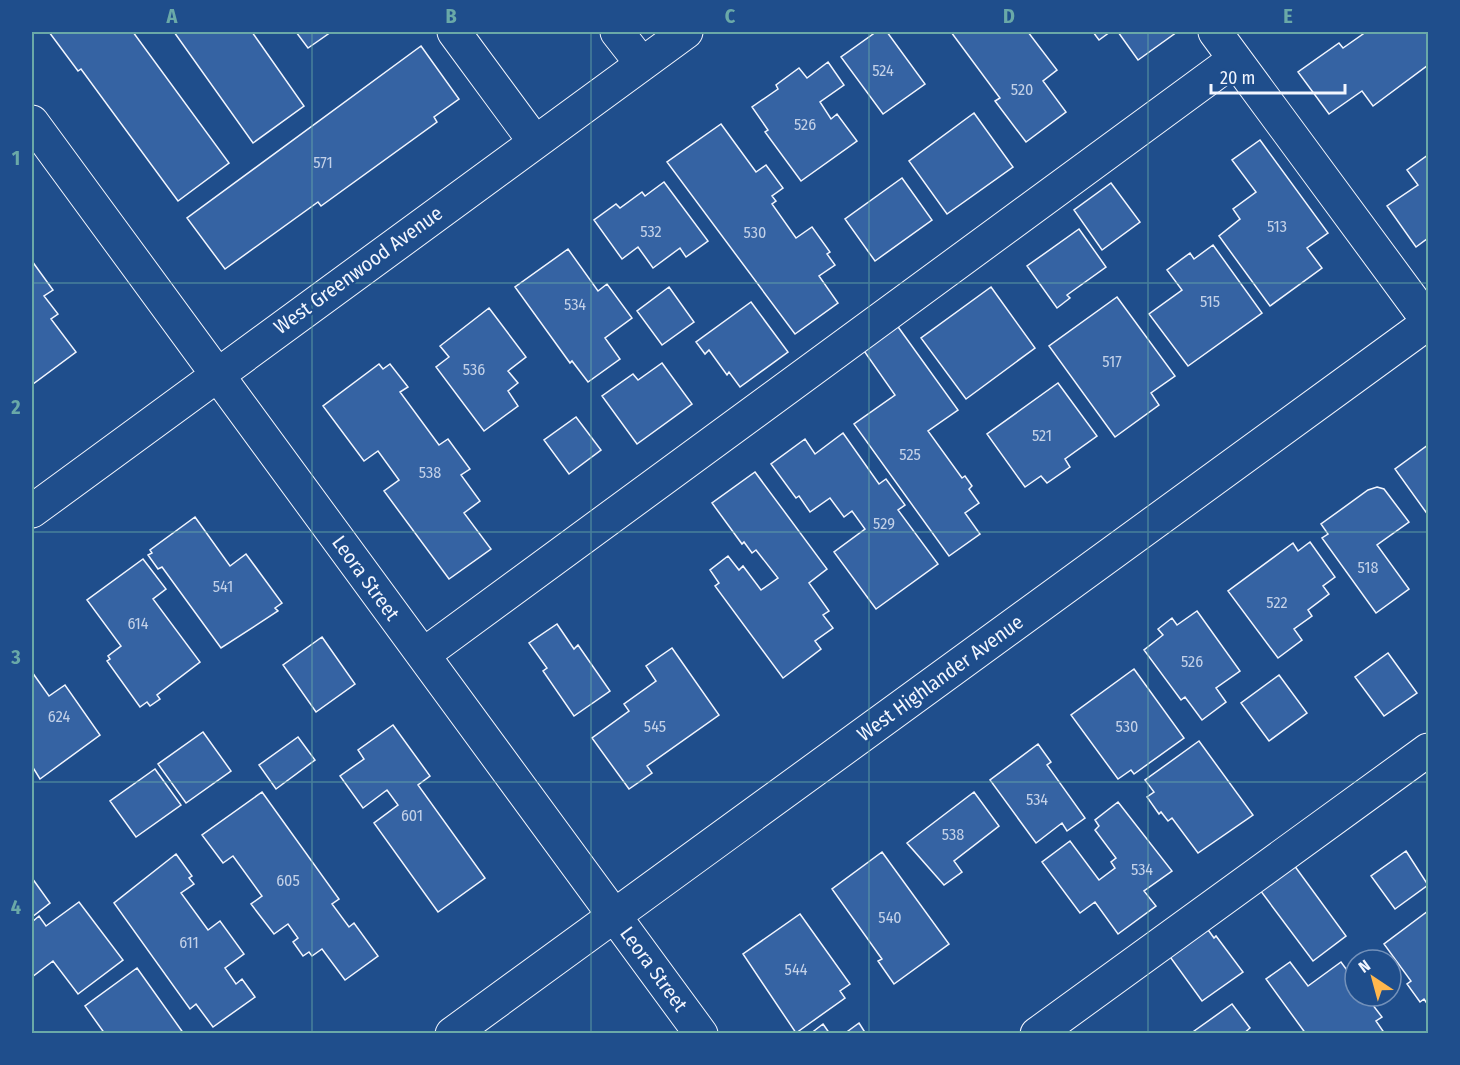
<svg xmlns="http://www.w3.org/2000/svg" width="1460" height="1065" font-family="'Fira Sans Condensed',sans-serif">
  <rect width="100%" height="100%" fill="#1f4e8c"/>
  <path fill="#3563a3" stroke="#f2f6ff" stroke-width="1.5" d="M 49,32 L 133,32 L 229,163 L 178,201 L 81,69 L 78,71 Z
    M 174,32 L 252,32 L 304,106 L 253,143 Z
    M 296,32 L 331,32 L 308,48 Z
    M 876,32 L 887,32 L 925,84 L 883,114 L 841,57 Z
    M 951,32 L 1028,32 L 1057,70 L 1043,81 L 1066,112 L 1026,142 L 995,101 L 1000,98 Z
    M 1093,32 L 1110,32 L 1099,40 Z
    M 1118,32 L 1177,32 L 1138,60 Z
    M 1366,32 L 1428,32 L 1428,65 L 1373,106 L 1362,91 L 1329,114 L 1298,72 L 1339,43 L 1343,48 Z
    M 421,46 L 459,99 L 434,117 L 437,122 L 321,206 L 318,202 L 225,269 L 187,218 Z
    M 828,62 L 844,85 L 820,102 L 831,119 L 837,114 L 857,141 L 801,181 L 765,132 L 768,130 L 752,107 L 778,89 L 776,85 L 799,68 L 807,78 Z
    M 974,113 L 1013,167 L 947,214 L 909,161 Z
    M 721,124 L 756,172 L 766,165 L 783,188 L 772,196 L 776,201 L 772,204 L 796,238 L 812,227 L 830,252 L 827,254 L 835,265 L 819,276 L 838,303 L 795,334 L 667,162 Z
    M 1260,140 L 1328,233 L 1307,248 L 1322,268 L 1270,306 L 1219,236 L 1240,219 L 1233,209 L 1256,192 L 1232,160 Z
    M 1428,155 L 1428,238 L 1416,247 L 1387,206 L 1418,185 L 1407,170 Z
    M 902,178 L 932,220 L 875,261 L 845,219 Z
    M 664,182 L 708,241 L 686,257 L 680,248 L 653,268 L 638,247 L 622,259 L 594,220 L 616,204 L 620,208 L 642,192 L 645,196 Z
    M 1111,183 L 1140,222 L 1102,250 L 1074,210 Z
    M 1079,229 L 1106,267 L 1067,295 L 1070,298 L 1057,308 L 1027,266 Z
    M 1213,245 L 1262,313 L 1188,366 L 1149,314 L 1182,290 L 1167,270 L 1190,253 L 1194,259 Z
    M 568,249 L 598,291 L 607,284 L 632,318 L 605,338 L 620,359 L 588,382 L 572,361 L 570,363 L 515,287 Z
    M 32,261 L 53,290 L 44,296 L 58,314 L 51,319 L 76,352 L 33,384 Z
    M 669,287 L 694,322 L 662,345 L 637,311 Z
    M 991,287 L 1035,348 L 966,399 L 921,338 Z
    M 1117,297 L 1175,376 L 1151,393 L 1159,405 L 1115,437 L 1049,346 Z
    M 751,302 L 788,352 L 740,387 L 729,372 L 727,375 L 709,350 L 705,354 L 696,342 Z
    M 489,308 L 526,357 L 508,371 L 518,383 L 508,391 L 518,406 L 484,431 L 436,367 L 449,357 L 440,346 Z
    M 896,324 L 958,410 L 928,431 L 962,478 L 965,476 L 972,486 L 969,489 L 979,503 L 965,513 L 980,534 L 949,556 L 854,424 L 895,395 L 862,348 Z
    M 662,363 L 692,404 L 637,444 L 602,396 L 633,374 L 638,380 Z
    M 379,364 L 383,369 L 390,364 L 408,387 L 400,392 L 439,445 L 448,439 L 470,469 L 461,475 L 480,501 L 464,513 L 491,549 L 449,579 L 384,491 L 399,480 L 378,451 L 364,461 L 323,406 Z
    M 1058,383 L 1097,436 L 1065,459 L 1070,467 L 1047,483 L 1041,476 L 1025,487 L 987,434 Z
    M 576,417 L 601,450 L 569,474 L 544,440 Z
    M 843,433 L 879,484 L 886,479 L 905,505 L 898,510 L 938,564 L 876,609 L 834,552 L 865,529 L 852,511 L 844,517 L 830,498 L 810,512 L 799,496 L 796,498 L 771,464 L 805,439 L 815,454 Z
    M 1428,445 L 1428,515 L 1395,469 Z
    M 755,472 L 827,569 L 809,583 L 829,611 L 823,615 L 833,628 L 815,641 L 821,649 L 783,678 L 715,586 L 719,583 L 710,570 L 728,556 L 739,570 L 743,566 L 761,590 L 778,578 L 756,550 L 752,553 L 744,542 L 742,544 L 712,503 Z
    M 1377,487 L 1384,489 L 1409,522 L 1377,545 L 1409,589 L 1376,613 L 1322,538 L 1328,534 L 1321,524 L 1368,490 Z
    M 195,517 L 230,566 L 246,554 L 282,603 L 275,608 L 278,611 L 221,648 L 162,567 L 158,569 L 148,555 L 152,553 L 150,550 Z
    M 1310,542 L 1335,577 L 1323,586 L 1329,594 L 1308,610 L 1312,616 L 1294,629 L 1302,640 L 1278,658 L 1228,591 L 1293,543 L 1298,551 Z
    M 143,559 L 166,589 L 153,599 L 200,662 L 157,695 L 160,699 L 150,706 L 147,702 L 140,707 L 107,661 L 110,659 L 108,656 L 121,646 L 87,600 Z
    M 1197,611 L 1240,671 L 1216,688 L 1226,702 L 1202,720 L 1185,697 L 1181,700 L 1144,650 L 1163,635 L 1158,629 L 1172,618 L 1177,625 Z
    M 557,624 L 574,649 L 578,645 L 610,691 L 574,716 L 543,671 L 547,668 L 529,643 Z
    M 322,637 L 355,684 L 316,712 L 283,665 Z
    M 672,648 L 719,715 L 647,766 L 652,773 L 629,789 L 592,738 L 629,711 L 624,704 L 656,681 L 646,666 Z
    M 1388,653 L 1417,693 L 1384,716 L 1355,677 Z
    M 1134,669 L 1184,738 L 1134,774 L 1131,770 L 1118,779 L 1071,715 Z
    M 32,672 L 49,696 L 65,685 L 100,735 L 40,779 L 32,766 Z
    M 1279,675 L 1307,713 L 1269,741 L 1241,703 Z
    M 393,725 L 430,776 L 418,785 L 485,878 L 438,912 L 374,823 L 398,805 L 387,790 L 363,808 L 340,776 L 364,759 L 358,750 Z
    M 203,732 L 231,771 L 186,803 L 158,764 Z
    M 298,737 L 315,760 L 276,789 L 259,765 Z
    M 1199,741 L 1253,815 L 1198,853 L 1172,818 L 1168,821 L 1161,812 L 1159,814 L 1147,797 L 1154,792 L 1145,780 Z
    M 1038,744 L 1051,762 L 1047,765 L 1085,818 L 1067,831 L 1062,823 L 1036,843 L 990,780 Z
    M 155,769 L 181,805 L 136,837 L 110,801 Z
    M 262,792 L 339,899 L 332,904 L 349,927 L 354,923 L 378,956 L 345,980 L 322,949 L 312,956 L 309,952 L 303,956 L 293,942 L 298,938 L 288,924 L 274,934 L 251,904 L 262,896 L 233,856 L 223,863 L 202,835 Z
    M 974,792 L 999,826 L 954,861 L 962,872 L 944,885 L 907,843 Z
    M 1118,802 L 1172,871 L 1144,891 L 1156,906 L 1118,934 L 1095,902 L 1080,913 L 1042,862 L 1070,841 L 1099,880 L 1115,868 L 1111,862 L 1116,858 L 1095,830 L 1099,826 L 1095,820 Z
    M 1406,851 L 1428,885 L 1395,909 L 1371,876 Z
    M 882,852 L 949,944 L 894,984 L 878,961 L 882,959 L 832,889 Z
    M 176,854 L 192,876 L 189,878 L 194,884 L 181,893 L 208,930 L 220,921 L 244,954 L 225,968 L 236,984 L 242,979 L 255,997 L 213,1027 L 196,1004 L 190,1009 L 114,903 Z
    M 1291,861 L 1346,936 L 1313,961 L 1257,886 Z
    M 32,878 L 50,903 L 32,917 Z
    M 79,902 L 123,960 L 78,994 L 53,961 L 32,977 L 32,922 L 39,916 L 46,926 Z
    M 1428,911 L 1428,1005 L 1424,999 L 1420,1002 L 1407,984 L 1411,981 L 1384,944 Z
    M 800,914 L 850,984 L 840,991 L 845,998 L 796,1033 L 743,954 Z
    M 1206,927 L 1214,938 L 1216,936 L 1243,972 L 1202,1001 L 1168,954 Z
    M 1290,962 L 1308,986 L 1341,962 L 1355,981 L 1355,996 L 1366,996 L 1382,1017 L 1376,1021 L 1385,1034 L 1306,1034 L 1266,979 Z
    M 137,968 L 184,1034 L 105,1034 L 85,1006 Z
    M 1232,1004 L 1250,1028 L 1243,1034 L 1190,1034 Z
    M 859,1023 L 866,1034 L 844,1034 Z
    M 823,1024 L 830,1034 L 810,1034 Z"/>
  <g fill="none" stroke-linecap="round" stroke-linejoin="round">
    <g stroke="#f2f6ff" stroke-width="35">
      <path id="minor" d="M 454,32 L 535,142
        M 617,32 L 642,64
        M 1215,32 L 1428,321
        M 32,122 L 701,1034
        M 32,511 L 686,32
        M 423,655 L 1235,59
        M 452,1034 L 1428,323
        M 1037,1034 L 1428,750"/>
    </g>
    <use href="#minor" stroke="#1f4e8c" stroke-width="33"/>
  </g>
  <path fill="none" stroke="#6aa9a8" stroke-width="1.5" stroke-opacity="0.55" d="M 312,32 L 312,1034M 591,32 L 591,1034M 869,32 L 869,1034M 1148,32 L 1148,1034M 32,283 L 1428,283M 32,532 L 1428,532M 32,782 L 1428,782"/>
  <g text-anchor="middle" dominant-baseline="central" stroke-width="4.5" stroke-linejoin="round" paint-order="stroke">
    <g font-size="16" fill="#c3d1e8">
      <text x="883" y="70">524</text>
      <text x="1022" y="89">520</text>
      <text x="805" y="124">526</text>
      <text x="323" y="162">571</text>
      <text x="1277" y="226">513</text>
      <text x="651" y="231">532</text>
      <text x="755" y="232">530</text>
      <text x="1210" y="301">515</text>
      <text x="575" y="304">534</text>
      <text x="1112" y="361">517</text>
      <text x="474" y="369">536</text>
      <text x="1042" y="435">521</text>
      <text x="910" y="454">525</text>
      <text x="430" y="472">538</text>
      <text x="884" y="523">529</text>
      <text x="1368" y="567">518</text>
      <text x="223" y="586">541</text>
      <text x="1277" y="602">522</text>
      <text x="138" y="623">614</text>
      <text x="1192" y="661">526</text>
      <text x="59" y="716">624</text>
      <text x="655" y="726">545</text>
      <text x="1127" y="726">530</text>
      <text x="1037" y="799">534</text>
      <text x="412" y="815">601</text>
      <text x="953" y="834">538</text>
      <text x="1142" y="869">534</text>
      <text x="288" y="880">605</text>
      <text x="890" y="917">540</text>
      <text x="189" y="942">611</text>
      <text x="796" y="969">544</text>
    </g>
    <g font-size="20" fill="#f2f6ff" stroke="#1f4e8c">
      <text transform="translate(358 270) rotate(-36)">West Greenwood Avenue</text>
      <text transform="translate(366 578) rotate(54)">Leora Street</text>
      <text transform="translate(940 678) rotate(-36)">West Highlander Avenue</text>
      <text transform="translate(654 969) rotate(54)">Leora Street</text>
    </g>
  </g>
  <rect width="1460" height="1065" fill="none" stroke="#1f4e8c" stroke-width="66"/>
  <g transform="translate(1373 978) rotate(324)"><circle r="28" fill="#1f4e8c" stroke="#7391ba" stroke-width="1.5"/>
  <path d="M0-4.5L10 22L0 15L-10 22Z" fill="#ffb74d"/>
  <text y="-9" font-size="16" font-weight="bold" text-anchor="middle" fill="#f2f6ff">N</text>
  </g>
  <path d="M1211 84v9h134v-9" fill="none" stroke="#f2f6ff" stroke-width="3"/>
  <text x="1220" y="84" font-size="18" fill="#f2f6ff" stroke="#1f4e8c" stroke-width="4.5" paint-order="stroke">20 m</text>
  <rect x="33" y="33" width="1394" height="999" fill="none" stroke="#6aa9a8" stroke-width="2"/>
  <g font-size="20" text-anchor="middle" font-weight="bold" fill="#6aa9a8">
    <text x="172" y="23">A</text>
    <text x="451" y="23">B</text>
    <text x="730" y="23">C</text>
    <text x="1009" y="23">D</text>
    <text x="1288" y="23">E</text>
    <text x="16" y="165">1</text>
    <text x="16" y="414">2</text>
    <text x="16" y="664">3</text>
    <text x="16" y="914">4</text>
  </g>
</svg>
